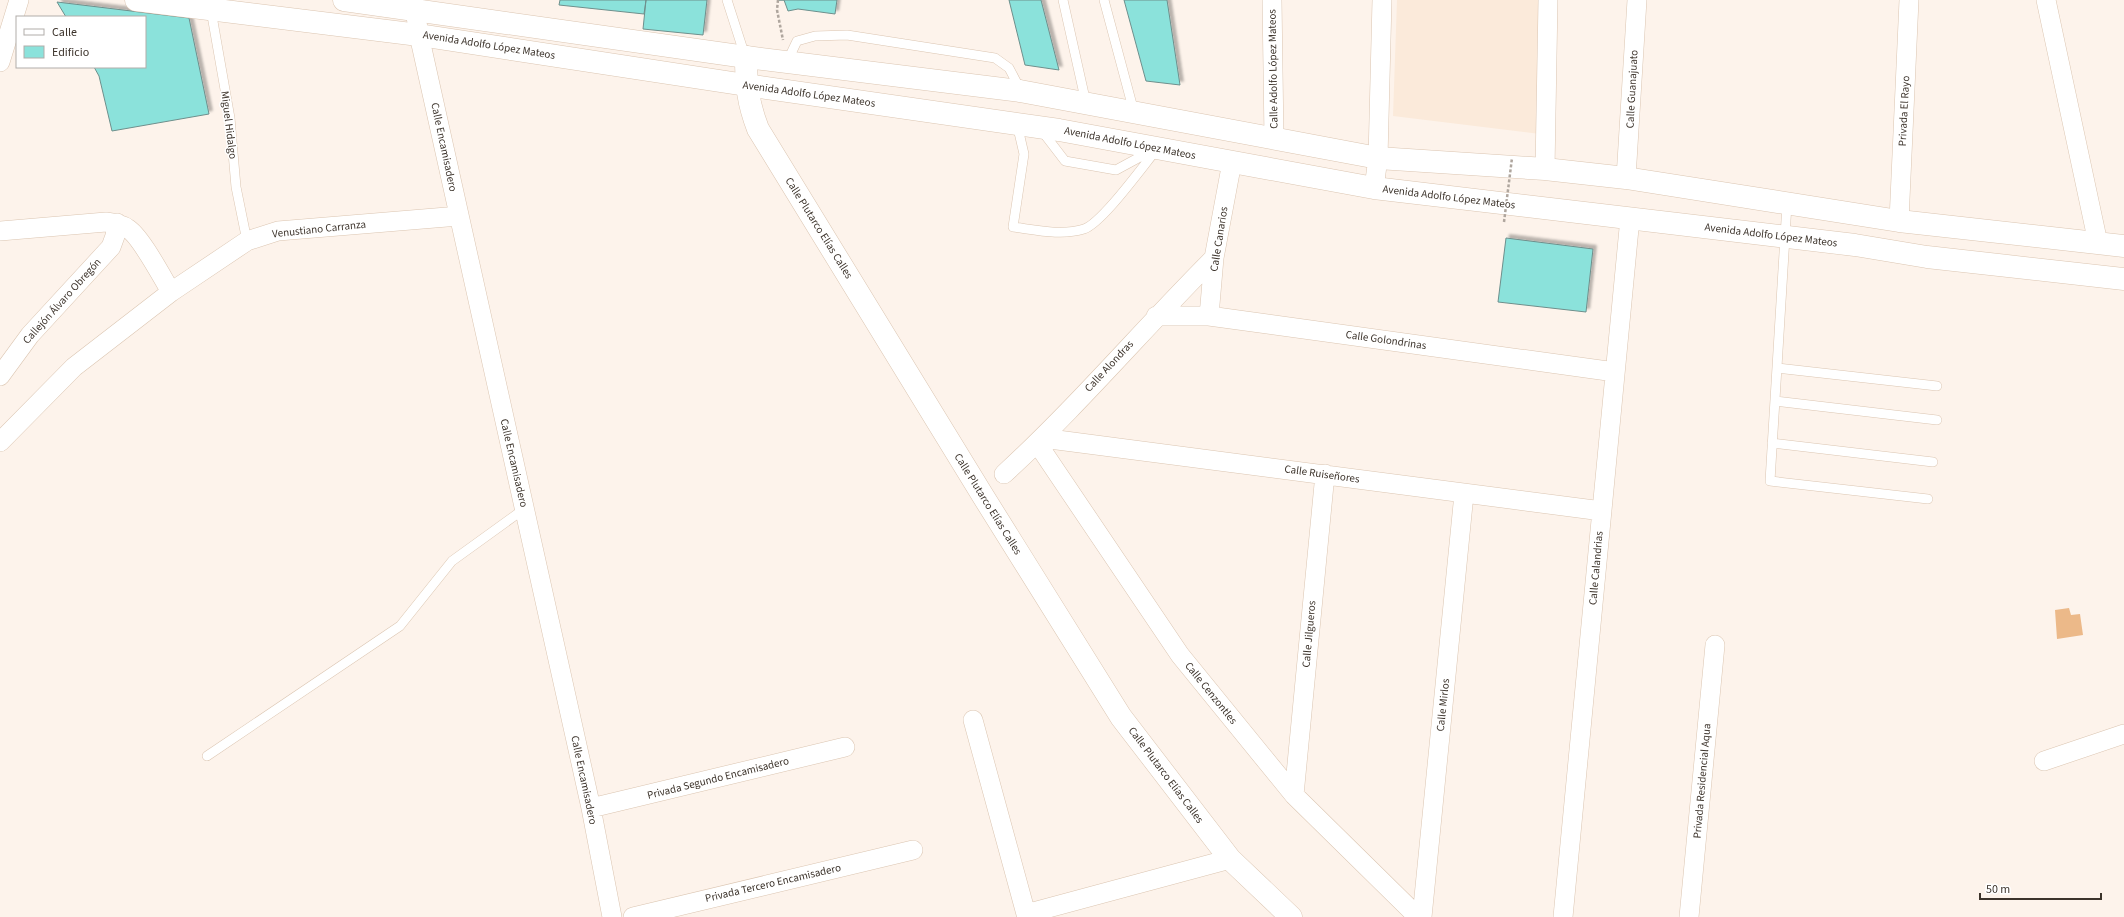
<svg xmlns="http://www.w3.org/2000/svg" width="2124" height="917" font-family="'Source Sans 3',sans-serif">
  <defs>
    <filter id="shadow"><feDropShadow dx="3.5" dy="-3.5" stdDeviation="1" flood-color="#0004"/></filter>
  </defs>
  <rect width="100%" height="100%" fill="#fdf3eb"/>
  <path fill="#fbeada" d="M 1397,0 L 1550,0 L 1548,135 L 1393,116 Z"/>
  <path fill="#ecb989" d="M 2069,608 L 2071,615 L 2080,614 L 2083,635 L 2057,639 L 2055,610 Z"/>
  <path fill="#8be2db" stroke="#6e8f8c" filter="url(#shadow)" d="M 560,0 L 646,0 L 644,14 L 559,5 Z
    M 646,0 L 707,0 L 703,35 L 643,29 Z
    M 779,0 L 837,0 L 835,14 L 798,9 L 788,11 L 784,0 Z
    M 1009,0 L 1041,0 L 1059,70 L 1025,65 Z
    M 1124,0 L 1167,0 L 1180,85 L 1146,81 Z
    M 57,2 L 189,18 L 209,114 L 112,131 L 99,76 L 94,67 L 145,67 L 145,17 L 66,17 Z
    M 1506,238 L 1593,249 L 1586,312 L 1498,302 Z"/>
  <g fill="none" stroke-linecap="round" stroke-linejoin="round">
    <g stroke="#dbc5b1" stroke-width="10">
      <path id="lane" d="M 727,0 L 745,56
        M 1063,0 L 1086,103
        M 1104,0 L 1134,112
        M 211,10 L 230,118 L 236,187 L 247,241
        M 787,62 L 797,41 L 815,36 L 847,35 L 995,58 L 1009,68 L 1020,89
        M 1017,124 L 1024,154 L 1013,227 C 1036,230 1062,236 1084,229 C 1102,223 1143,166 1157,149
        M 1042,131 L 1065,161 L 1116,170 L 1151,151
        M 1787,204 L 1770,481 L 1928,499
        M 1777,368 L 1937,386
        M 1775,401 L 1937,420
        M 1772,443 L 1933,462
        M 207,756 L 400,626 L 452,561 L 524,509"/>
    </g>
    <g stroke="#dbc5b1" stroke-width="20">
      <path id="street" d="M 1272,0 L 1274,139
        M 2046,0 L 2098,243
        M 415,10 L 419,35 L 591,808 L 612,917
        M 0,62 L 19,0
        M 1545,169 L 1548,0
        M 1626,178 L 1637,0
        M 1374,188 L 1378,158 L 1382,0
        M 1899,221 L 1909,0
        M 0,231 L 106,222 C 114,223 121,224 127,228 C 140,235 162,277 171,292
        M 1156,316 L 1209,316 L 1615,372
        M 1209,316 L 1214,258 L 1232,162
        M 0,376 L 30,335 L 111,247 L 115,236 L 117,223
        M 1042,438 L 1602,511
        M 0,442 L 74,367 L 171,292 L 247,241 L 278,231 L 459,216
        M 1037,443 L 1180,655 L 1294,795 L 1418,917
        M 1004,474 C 1078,406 1143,329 1214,258
        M 973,720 L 1026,914 L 1230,859
        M 2044,761 L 2124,734
        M 1294,795 L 1325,474
        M 591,808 L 845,747
        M 633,917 L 913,850
        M 1422,917 L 1464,494
        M 1563,917 L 1630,218
        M 1689,917 L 1715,645"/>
    </g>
    <g stroke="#dbc5b1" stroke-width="23">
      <path id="secondary" d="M 746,57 C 746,85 748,103 758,129 L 983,496 L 1121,717 L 1230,859 L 1291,917"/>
    </g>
    <g stroke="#dbc5b1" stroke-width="23">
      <path id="primary" d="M 136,0 L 419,35 L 746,85 L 1059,130 L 1374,188 L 1855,245 L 1927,257 L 2124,279
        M 344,0 L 746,57 L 1020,91 L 1378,158 L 1545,169 L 1626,178 L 1899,221 L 2124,246"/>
    </g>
    <path stroke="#afa69e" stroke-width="2.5" stroke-dasharray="3 2" stroke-linecap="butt" d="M 778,0 L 777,10 L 783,40"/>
    <use href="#lane" stroke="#fff" stroke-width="9"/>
    <use href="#street" stroke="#fff" stroke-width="19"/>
    <use href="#secondary" stroke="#fff" stroke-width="22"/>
    <use href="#primary" stroke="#fff" stroke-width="22"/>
    <path stroke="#afa69e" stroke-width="2.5" stroke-dasharray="3 2" stroke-linecap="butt" d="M 1504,222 L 1512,158"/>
  </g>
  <g text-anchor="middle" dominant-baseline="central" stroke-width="3" stroke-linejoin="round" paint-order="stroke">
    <g font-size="11" fill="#3c332b" stroke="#fff">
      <text transform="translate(489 45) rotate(9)">Avenida Adolfo López Mateos</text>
      <text transform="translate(1273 69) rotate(-91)">Calle Adolfo López Mateos</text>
      <text transform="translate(1632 89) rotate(-87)">Calle Guanajuato</text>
      <text transform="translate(809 94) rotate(8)">Avenida Adolfo López Mateos</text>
      <text transform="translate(1904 111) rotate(-87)">Privada El Rayo</text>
      <text transform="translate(229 125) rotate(83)">Miguel Hidalgo</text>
      <text transform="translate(1130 143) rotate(11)">Avenida Adolfo López Mateos</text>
      <text transform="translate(444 147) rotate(78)">Calle Encamisadero</text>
      <text transform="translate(1449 197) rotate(7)">Avenida Adolfo López Mateos</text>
      <text transform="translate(819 228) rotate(58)">Calle Plutarco Elías Calles</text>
      <text transform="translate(319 229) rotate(-6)">Venustiano Carranza</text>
      <text transform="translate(1771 235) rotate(7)">Avenida Adolfo López Mateos</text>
      <text transform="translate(1219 239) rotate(-81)">Calle Canarios</text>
      <text transform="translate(62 301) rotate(-48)">Callejón Álvaro Obregón</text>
      <text transform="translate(1386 340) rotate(8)">Calle Golondrinas</text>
      <text transform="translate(1109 366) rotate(-47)">Calle Alondras</text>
      <text transform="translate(514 463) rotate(77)">Calle Encamisadero</text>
      <text transform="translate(1322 474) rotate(8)">Calle Ruiseñores</text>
      <text transform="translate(988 504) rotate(58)">Calle Plutarco Elías Calles</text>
      <text transform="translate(1596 568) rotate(-85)">Calle Calandrias</text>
      <text transform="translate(1309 634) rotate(-85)">Calle Jilgueros</text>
      <text transform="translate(1211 693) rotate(51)">Calle Cenzontles</text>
      <text transform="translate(1443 705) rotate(-84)">Calle Mirlos</text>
      <text transform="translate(1166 775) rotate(53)">Calle Plutarco Elías Calles</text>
      <text transform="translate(718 778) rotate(-14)">Privada Segundo Encamisadero</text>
      <text transform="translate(584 780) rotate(78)">Calle Encamisadero</text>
      <text transform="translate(1702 781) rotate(-85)">Privada Residencial Aqua</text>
      <text transform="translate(773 883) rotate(-13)">Privada Tercero Encamisadero</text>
    </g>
  </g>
  <rect x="16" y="16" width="130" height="52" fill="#ffffff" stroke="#b1adaa"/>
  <rect x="24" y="29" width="20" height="6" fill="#ffffff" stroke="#b1adaa"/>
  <text x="52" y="36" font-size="12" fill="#3c332b">Calle</text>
  <rect x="24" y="46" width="20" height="12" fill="#8be2db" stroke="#b1adaa"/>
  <text x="52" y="56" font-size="12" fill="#3c332b">Edificio</text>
  <path d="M1980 893v6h121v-6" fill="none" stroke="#3c332b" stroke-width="2"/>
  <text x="1986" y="893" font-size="12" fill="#3c332b" stroke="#ffffff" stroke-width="3" paint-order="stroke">50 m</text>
</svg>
